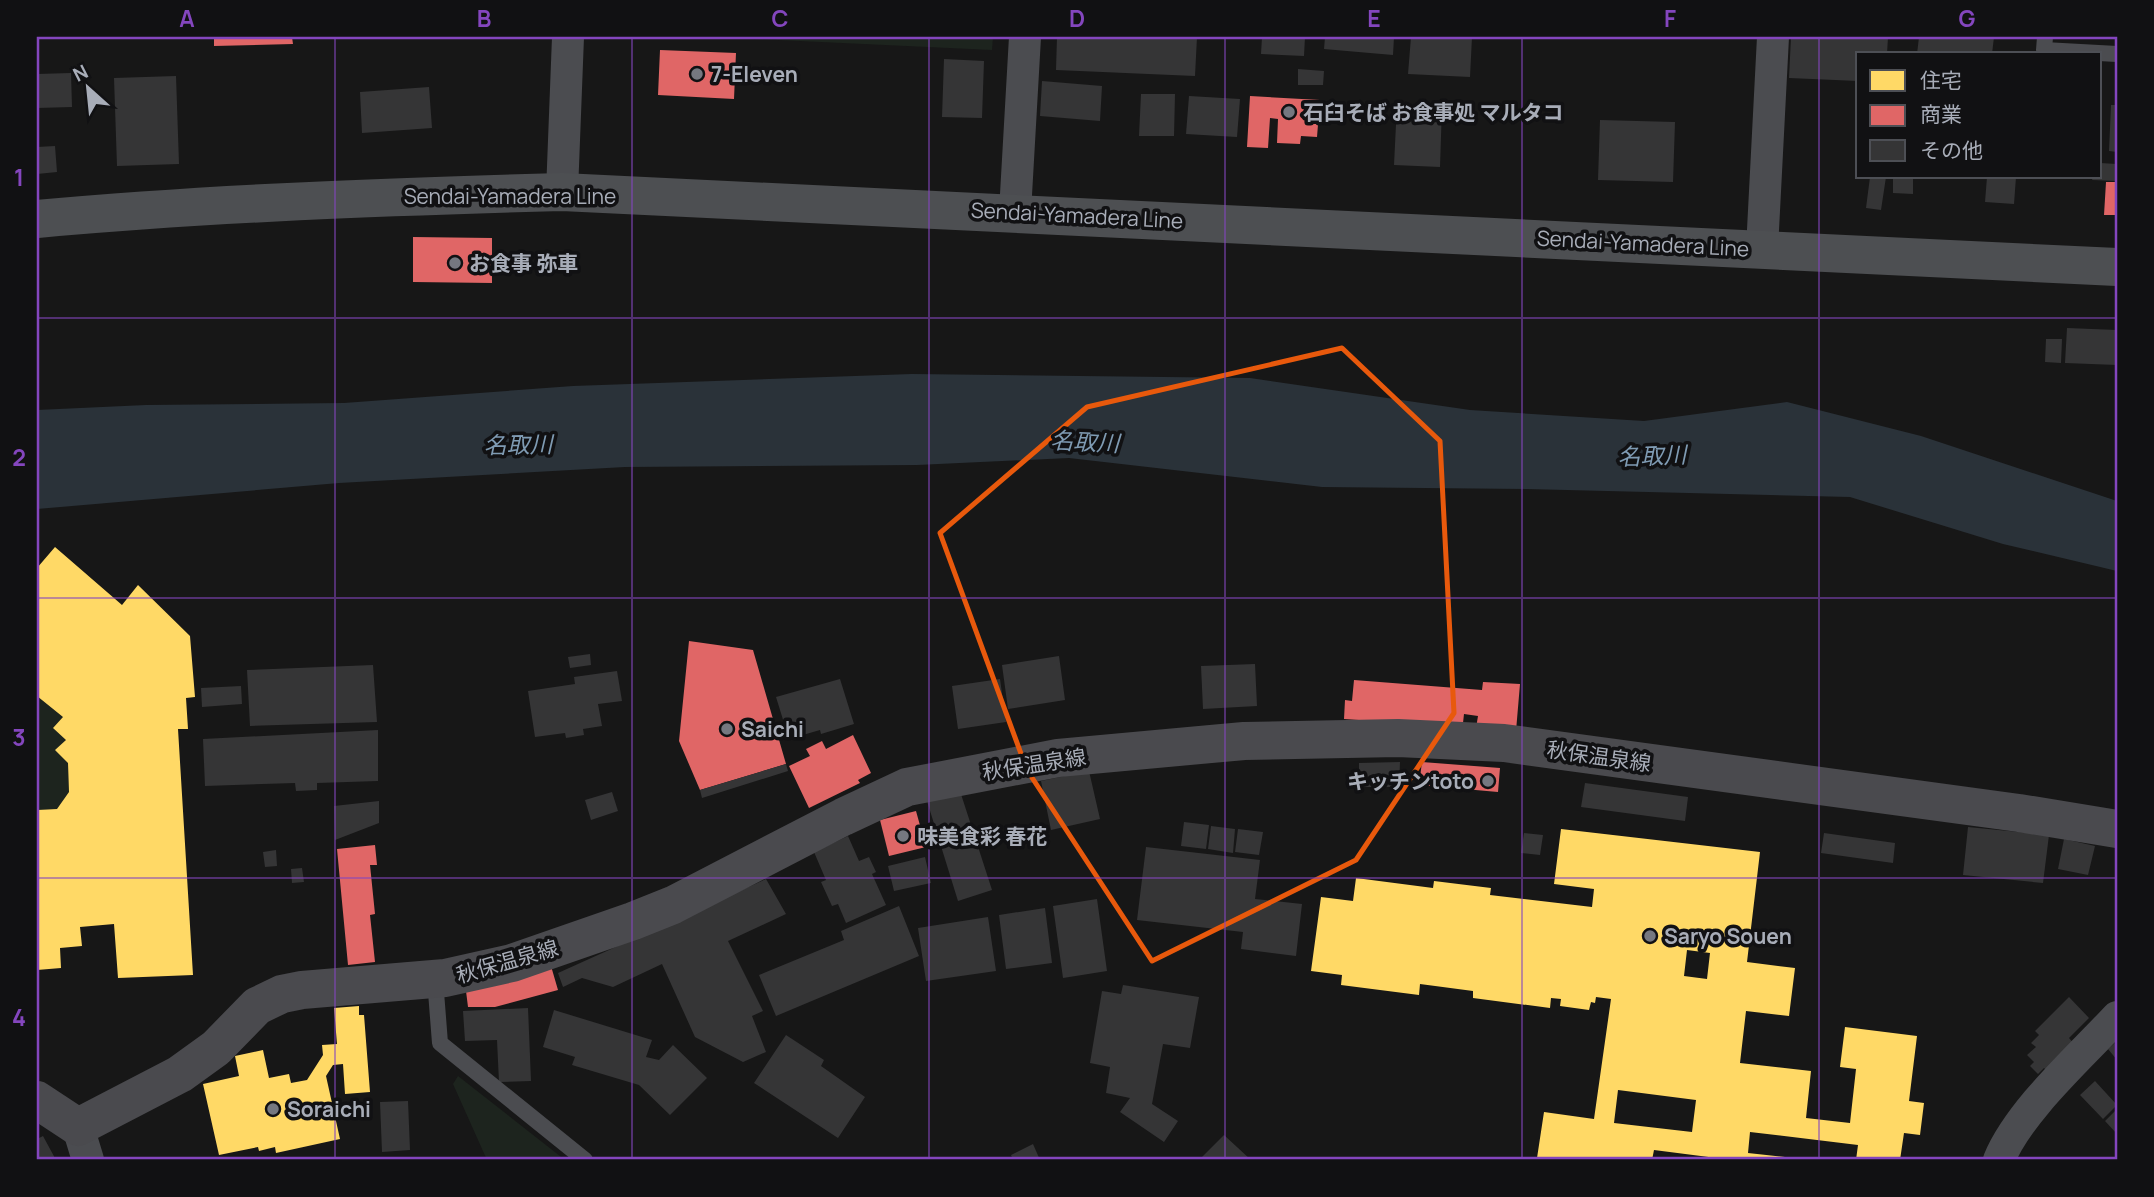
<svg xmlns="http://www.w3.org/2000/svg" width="2154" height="1197" font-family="Manrope,'Noto Sans JP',sans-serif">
  <rect width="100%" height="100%" fill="#171717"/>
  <path fill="#1d241e" d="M 711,37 L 993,37 L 992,50 Z
    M 37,696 L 63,717 L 54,728 L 66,740 L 56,750 L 68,763 L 69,792 L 57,809 L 37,810 Z
    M 458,1076 L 565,1160 L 487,1160 L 453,1084 Z"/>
  <path fill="#2a3239" d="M 912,374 L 1250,378 L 1470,410 L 1644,421 L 1787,402 L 1921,436 L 2117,501 L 2117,571 L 2003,544 L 1850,497 L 1526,489 L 1322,487 L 1069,458 L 917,465 L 625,467 L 339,483 L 37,509 L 37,410 L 146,405 L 344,403 L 573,386 Z"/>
  <path fill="#ffd966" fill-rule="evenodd" d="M 55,547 L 122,605 L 138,585 L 190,636 L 195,697 L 186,698 L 188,729 L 178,729 L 193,975 L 118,978 L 114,924 L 80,927 L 82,946 L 60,948 L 61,968 L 37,970 L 37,810 L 57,809 L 69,792 L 68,763 L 55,750 L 66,740 L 53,728 L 63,717 L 37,696 L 37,568 Z
    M 1561,829 L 1760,852 L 1747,962 L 1795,968 L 1789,1016 L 1746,1011 L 1740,1063 L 1811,1071 L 1806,1118 L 1850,1123 L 1856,1069 L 1840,1067 L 1845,1027 L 1917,1036 L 1909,1101 L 1924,1103 L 1920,1135 L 1904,1133 L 1900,1160 L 1856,1160 L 1858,1145 L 1750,1132 L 1748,1153 L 1785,1157 L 1785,1160 L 1732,1160 L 1654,1150 L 1652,1160 L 1530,1160 L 1530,1157 L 1537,1158 L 1544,1112 L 1594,1119 L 1611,999 L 1596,997 L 1595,1003 L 1591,1002 L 1589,1010 L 1560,1006 L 1561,999 L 1551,998 L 1550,1008 L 1473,998 L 1473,991 L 1420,984 L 1419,995 L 1341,985 L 1342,975 L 1311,971 L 1321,897 L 1353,901 L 1356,878 L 1433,888 L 1434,881 L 1491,888 L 1490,895 L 1592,907 L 1594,889 L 1554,884 ZM 1687,950 L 1710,953 L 1707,979 L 1684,976 ZM 1618,1090 L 1696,1100 L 1692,1132 L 1614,1123 Z
    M 359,1006 L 359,1015 L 364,1015 L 370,1092 L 345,1094 L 343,1064 L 333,1065 L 326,1076 L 340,1139 L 276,1153 L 275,1147 L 259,1151 L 258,1147 L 219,1155 L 203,1084 L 239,1076 L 235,1056 L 263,1050 L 269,1078 L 289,1074 L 291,1083 L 307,1080 L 323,1055 L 322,1045 L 337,1044 L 334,1008 Z"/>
  <path fill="#e06666" d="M 214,37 L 292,37 L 293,44 L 214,46 Z
    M 660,50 L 736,53 L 734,99 L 658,95 Z
    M 1250,96 L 1320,100 L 1317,137 L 1301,136 L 1300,144 L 1277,143 L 1278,119 L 1270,118 L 1268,148 L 1247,147 Z
    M 2106,182 L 2117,182 L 2117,215 L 2104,215 Z
    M 413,237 L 492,238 L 492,283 L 413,282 Z
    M 689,641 L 753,650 L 786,764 L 700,790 L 679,741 Z
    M 1354,680 L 1482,690 L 1483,682 L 1520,684 L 1516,731 L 1476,728 L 1478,716 L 1464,714 L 1463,723 L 1433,725 L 1344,719 L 1345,700 L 1352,701 Z
    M 853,735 L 871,773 L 858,780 L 860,783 L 809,808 L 789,766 L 810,756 L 806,749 L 822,741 L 826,749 Z
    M 1422,762 L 1500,768 L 1498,792 L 1419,785 Z
    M 916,811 L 926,847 L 889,856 L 880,820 Z
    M 375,845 L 377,865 L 370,865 L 375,914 L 370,915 L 375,962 L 348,965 L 337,849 Z
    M 551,966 L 558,990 L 495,1007 L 468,1007 L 466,991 Z"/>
  <path fill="#353536" d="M 1057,37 L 1197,37 L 1195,76 L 1056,70 Z
    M 1262,37 L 1305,37 L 1304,56 L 1261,54 Z
    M 1325,37 L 1394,37 L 1393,55 L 1324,49 Z
    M 1411,37 L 1472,37 L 1470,77 L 1408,74 Z
    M 1791,37 L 1888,37 L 1887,54 L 1858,54 L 1858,81 L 1789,78 Z
    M 1919,37 L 1994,37 L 1992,54 L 1917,54 Z
    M 944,59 L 984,61 L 982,118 L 942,117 Z
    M 1298,69 L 1324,71 L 1323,85 L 1298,85 Z
    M 71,73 L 72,107 L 37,108 L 37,74 Z
    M 176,76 L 179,164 L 117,166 L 114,78 Z
    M 1042,81 L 1102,86 L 1100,121 L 1040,116 Z
    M 429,87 L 432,128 L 362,133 L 360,92 Z
    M 1141,94 L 1175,94 L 1174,136 L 1139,136 Z
    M 1189,96 L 1240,99 L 1237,137 L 1186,134 Z
    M 1397,104 L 1442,106 L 1440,167 L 1394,165 Z
    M 2111,105 L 2117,105 L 2117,152 L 2109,151 Z
    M 1600,120 L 1675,122 L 1673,182 L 1598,180 Z
    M 55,146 L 57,172 L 37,174 L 37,147 Z
    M 2100,163 L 2117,164 L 2117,181 L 2092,180 L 2093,177 L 2100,177 Z
    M 1870,177 L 1886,177 L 1881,210 L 1866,208 Z
    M 1893,177 L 1913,177 L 1913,194 L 1893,193 Z
    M 1987,177 L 2016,177 L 2014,204 L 1985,202 Z
    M 2067,328 L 2117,330 L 2117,365 L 2065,363 Z
    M 2046,339 L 2062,339 L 2061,363 L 2045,362 Z
    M 590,654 L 591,665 L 570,668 L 568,657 Z
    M 1059,656 L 1065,700 L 1008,709 L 1002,665 Z
    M 1255,664 L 1257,706 L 1203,709 L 1201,666 Z
    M 373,665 L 377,722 L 250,726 L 247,670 Z
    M 617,671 L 622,701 L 598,704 L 602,726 L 583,729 L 584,735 L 566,738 L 565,733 L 535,737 L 528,691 L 575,684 L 574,677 Z
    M 840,679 L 854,724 L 821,734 L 820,730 L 789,739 L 776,697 Z
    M 1000,679 L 1006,722 L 958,729 L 952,686 Z
    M 241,686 L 242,704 L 202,707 L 201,688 Z
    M 378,730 L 378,781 L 317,783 L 317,790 L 296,791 L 295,783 L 205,786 L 203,739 Z
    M 1400,762 L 1399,787 L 1359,787 L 1359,763 Z
    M 786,764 L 788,771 L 702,798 L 700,790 Z
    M 1089,771 L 1100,819 L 1051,830 L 1041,781 Z
    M 1585,783 L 1688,797 L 1685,821 L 1581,807 Z
    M 960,791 L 992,890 L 958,901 L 927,801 Z
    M 612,792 L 618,811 L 591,820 L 585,800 Z
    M 379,801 L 379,823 L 335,840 L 334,806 Z
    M 1184,822 L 1209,825 L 1206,849 L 1181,846 Z
    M 1211,826 L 1235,829 L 1233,853 L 1208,849 Z
    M 1968,827 L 2049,835 L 2043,883 L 1963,875 Z
    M 1238,829 L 1263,832 L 1259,855 L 1235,852 Z
    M 1524,833 L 1543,835 L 1540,855 L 1521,853 Z
    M 1824,833 L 1895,843 L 1893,863 L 1821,853 Z
    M 848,836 L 859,861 L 869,857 L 876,872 L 872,874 L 886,905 L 846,923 L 838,904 L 832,906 L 821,882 L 826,880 L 814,852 Z
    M 2064,839 L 2095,846 L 2088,875 L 2058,869 Z
    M 1146,847 L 1260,860 L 1255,899 L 1302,904 L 1296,956 L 1241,949 L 1243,932 L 1137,920 Z
    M 276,850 L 277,866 L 265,867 L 263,852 Z
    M 925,857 L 931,883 L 894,891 L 888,866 Z
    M 302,868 L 304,882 L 292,883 L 291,869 Z
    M 766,879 L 786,914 L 728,941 L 763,1011 L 752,1016 L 766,1052 L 743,1062 L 695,1037 L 662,964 L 613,987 L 582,978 L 563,987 L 558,973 Z
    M 1097,899 L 1107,971 L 1063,978 L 1053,906 Z
    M 899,906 L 919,956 L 776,1016 L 759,975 L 844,940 L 841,931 Z
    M 1045,908 L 1052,963 L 1006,969 L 999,915 Z
    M 988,917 L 996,971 L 926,981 L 918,928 Z
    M 1123,985 L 1199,997 L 1190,1048 L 1163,1044 L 1152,1104 L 1178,1121 L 1164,1142 L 1120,1112 L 1130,1098 L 1106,1093 L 1110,1067 L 1090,1063 L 1102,991 L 1121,994 Z
    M 2069,997 L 2089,1018 L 2069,1038 L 2075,1045 L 2048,1072 L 2044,1068 L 2038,1074 L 2030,1066 L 2034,1062 L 2027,1055 L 2036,1047 L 2031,1043 L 2039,1035 L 2035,1031 Z
    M 528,1008 L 531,1081 L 499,1082 L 497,1040 L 465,1041 L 463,1011 Z
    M 554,1010 L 652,1040 L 646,1057 L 659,1060 L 673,1045 L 707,1078 L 670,1115 L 639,1085 L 572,1065 L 575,1057 L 543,1047 Z
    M 786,1035 L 824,1060 L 821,1066 L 865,1097 L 838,1138 L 754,1083 Z
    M 2117,1041 L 2117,1060 L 2108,1049 Z
    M 2095,1081 L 2117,1105 L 2103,1119 L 2080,1095 Z
    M 408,1101 L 410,1150 L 382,1152 L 380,1102 Z
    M 2117,1109 L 2117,1134 L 2105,1121 Z
    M 1224,1135 L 1251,1160 L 1199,1160 Z
    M 43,1136 L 56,1160 L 37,1160 L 37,1139 Z
    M 1033,1144 L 1040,1160 L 1013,1160 L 1011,1155 Z"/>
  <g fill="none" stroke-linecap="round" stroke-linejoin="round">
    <path stroke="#4b4c50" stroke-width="16" d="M 2045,37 L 2044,50 L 2117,54
      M 435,979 L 440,1043 L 585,1160"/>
    <path stroke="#4b4c50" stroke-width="32" d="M 562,192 L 568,37
      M 1015,212 L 1025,37
      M 1762,249 L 1773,37
      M 78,1127 L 88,1160
      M 1999,1160 C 2019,1111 2080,1057 2117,1017"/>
    <path stroke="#4a4a4e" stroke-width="38" d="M 37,1100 L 78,1127 L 180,1074 L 216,1048 L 257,1006 L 282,994 L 302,990 L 445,978 L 512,963 L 633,921 L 673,905 L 843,817 L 907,787 L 1058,758 L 1244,741 L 1398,738 L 1504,743 L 2019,813 L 2117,829"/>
    <path stroke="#4d4f52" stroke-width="38" d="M 37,219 C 212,203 386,197 562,192 L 2117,267"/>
  </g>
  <path fill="none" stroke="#e8590c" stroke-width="5" stroke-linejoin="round" d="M 1342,348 L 1440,441 L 1454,713 L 1356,860 L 1152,961 L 1027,770 L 940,533 L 1087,407 Z"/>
  <path fill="none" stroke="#8446be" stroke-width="2" stroke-opacity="0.55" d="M 335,37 L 335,1160M 632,37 L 632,1160M 929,37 L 929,1160M 1225,37 L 1225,1160M 1522,37 L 1522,1160M 1819,37 L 1819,1160M 37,318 L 2117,318M 37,598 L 2117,598M 37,878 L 2117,878"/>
  <g fill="#757880" stroke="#111113" stroke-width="2.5">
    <circle cx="697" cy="74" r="7"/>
    <circle cx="1289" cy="112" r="7"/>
    <circle cx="455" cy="263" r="7"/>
    <circle cx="727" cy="729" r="7"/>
    <circle cx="1488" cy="781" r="7"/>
    <circle cx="903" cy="836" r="7"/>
    <circle cx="1650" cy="936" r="7"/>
    <circle cx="273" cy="1109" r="7"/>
  </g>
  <g text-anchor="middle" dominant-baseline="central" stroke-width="7" stroke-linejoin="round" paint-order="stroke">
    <g font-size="21" font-weight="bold" fill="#a8adb8" stroke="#111113" text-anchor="start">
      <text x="711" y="74">7-Eleven</text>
      <text x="1303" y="112">石臼そば お食事処 マルタコ</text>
      <text x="469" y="263">お食事 弥車</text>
      <text x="741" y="729">Saichi</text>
      <text x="1474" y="781" text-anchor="end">キッチンtoto</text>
      <text x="917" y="836">味美食彩 春花</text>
      <text x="1664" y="936">Saryo Souen</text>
      <text x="287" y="1109">Soraichi</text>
    </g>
    <g font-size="21" fill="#a8adb8" stroke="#111113">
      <text x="510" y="196">Sendai-Yamadera Line</text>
      <text transform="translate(1077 215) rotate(3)">Sendai-Yamadera Line</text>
      <text transform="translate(1643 243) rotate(3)">Sendai-Yamadera Line</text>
      <text transform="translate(1599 756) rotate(8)">秋保温泉線</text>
      <text transform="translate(1034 764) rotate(-9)">秋保温泉線</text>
      <text transform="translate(507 961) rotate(-16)">秋保温泉線</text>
    </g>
    <g font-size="23" font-style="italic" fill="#7f9bb3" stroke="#111113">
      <text transform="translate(1085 441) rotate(3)">名取川</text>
      <text transform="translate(518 444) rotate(-1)">名取川</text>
      <text transform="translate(1652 455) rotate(-2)">名取川</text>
    </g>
  </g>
  <rect width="2154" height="1197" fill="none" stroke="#111113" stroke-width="77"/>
  <rect x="1856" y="52" width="245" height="126" fill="#111113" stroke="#4d4f55" stroke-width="2"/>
  <rect x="1870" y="70" width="35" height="21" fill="#ffd966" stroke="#4d4f55" stroke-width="2"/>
  <text x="1920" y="88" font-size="21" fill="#a8adb8">住宅</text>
  <rect x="1870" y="105" width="35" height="21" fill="#e06666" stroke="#4d4f55" stroke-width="2"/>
  <text x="1920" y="122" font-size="21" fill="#a8adb8">商業</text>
  <rect x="1870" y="140" width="35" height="21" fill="#353536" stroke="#4d4f55" stroke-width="2"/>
  <text x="1920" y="158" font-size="21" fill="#a8adb8">その他</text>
  <g transform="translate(88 88) rotate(333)" stroke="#111113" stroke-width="5" paint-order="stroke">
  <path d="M0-5L12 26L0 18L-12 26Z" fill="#a8adb8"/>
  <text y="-10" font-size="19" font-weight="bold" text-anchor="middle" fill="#a8adb8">N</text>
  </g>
  <rect x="38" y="38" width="2078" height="1120" fill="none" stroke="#8446be" stroke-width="2.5"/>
  <g font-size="23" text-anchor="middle" font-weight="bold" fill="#8446be">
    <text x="187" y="27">A</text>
    <text x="484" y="27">B</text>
    <text x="780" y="27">C</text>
    <text x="1077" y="27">D</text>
    <text x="1374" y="27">E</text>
    <text x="1670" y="27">F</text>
    <text x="1967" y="27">G</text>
    <text x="19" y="186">1</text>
    <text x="19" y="466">2</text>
    <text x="19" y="746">3</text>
    <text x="19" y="1026">4</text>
  </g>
</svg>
